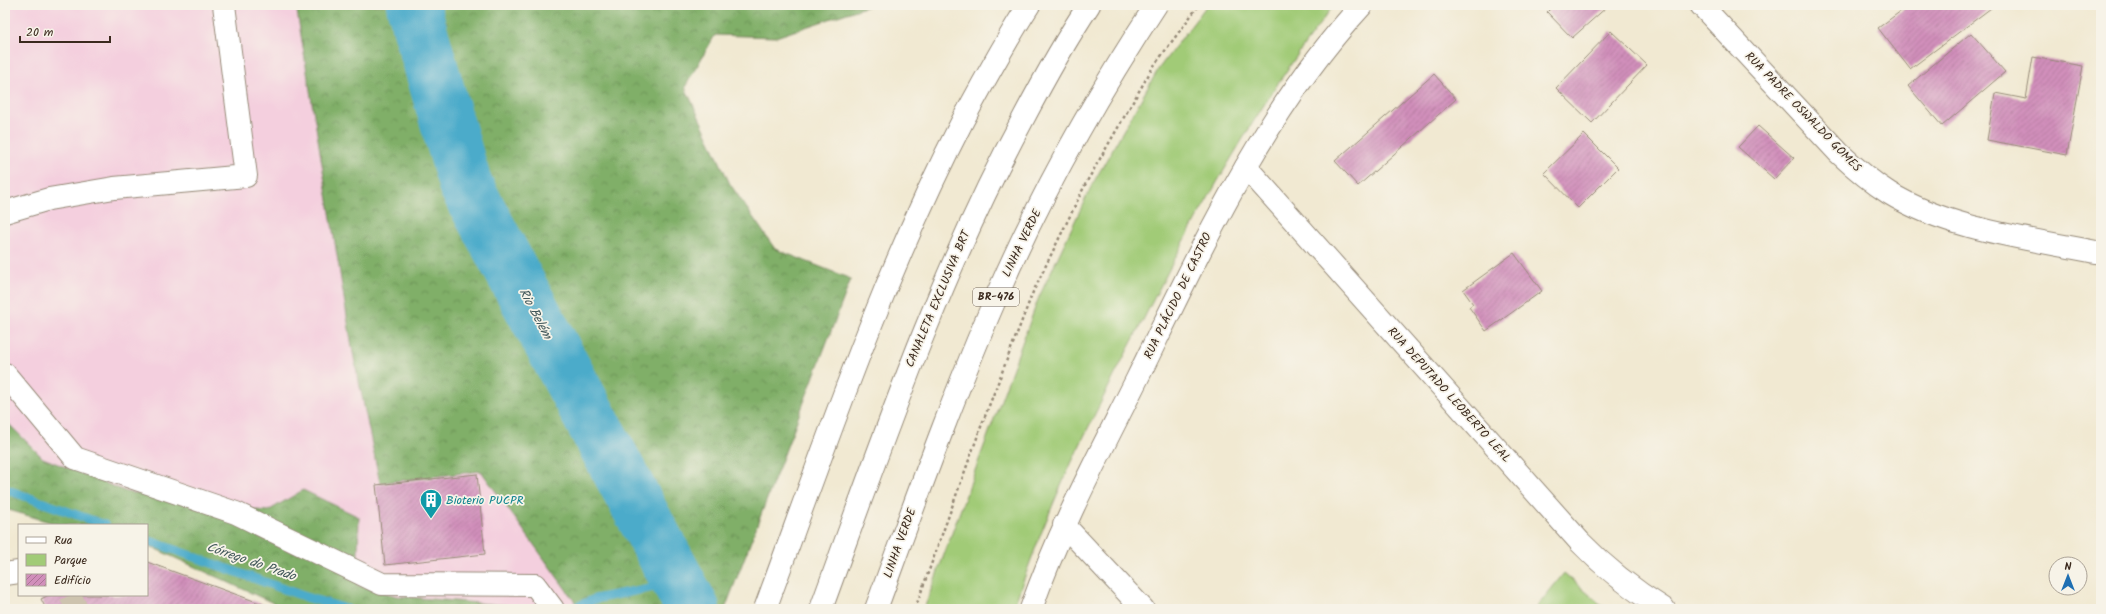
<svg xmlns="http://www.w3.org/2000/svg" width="2106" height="614" font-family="Kalam,sans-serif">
  <defs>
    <pattern id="forest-crowns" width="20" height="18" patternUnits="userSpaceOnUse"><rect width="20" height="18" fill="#80af68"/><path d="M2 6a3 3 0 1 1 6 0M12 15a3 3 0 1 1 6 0" fill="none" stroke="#6a8f55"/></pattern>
    <pattern id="building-hatch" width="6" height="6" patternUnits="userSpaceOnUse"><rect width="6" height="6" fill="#d18fbb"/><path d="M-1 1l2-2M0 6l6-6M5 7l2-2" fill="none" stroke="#ab7597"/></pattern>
  </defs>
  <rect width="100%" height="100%" fill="#f7f3e8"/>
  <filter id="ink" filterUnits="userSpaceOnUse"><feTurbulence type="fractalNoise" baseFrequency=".025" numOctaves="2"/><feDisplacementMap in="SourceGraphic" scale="8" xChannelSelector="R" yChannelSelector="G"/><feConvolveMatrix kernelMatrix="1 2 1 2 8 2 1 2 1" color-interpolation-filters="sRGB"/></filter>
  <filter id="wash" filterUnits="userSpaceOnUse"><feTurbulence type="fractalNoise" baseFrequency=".012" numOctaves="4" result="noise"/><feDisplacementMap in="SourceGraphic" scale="16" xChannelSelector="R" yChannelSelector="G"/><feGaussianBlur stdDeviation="0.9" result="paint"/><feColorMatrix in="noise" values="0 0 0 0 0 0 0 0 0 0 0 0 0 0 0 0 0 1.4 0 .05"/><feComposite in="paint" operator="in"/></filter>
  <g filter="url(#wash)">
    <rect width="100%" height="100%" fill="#f1e9d2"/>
    <path fill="#f4cfde" d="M 5,5 L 296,5 L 353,353 L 380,483 L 481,471 L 580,609 L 391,605 L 5,477 Z"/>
    <path fill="#a1cb77" stroke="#6e7a4a" d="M 1207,5 L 1334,5 C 1258,104 1196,215 1140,326 C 1109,386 1077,447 1051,509 C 1037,542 1025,576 1013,609 L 924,609 L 1039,297 L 1092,185 L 1159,68 Z
      M 1564,573 L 1606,609 L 1535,609 Z"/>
    <path fill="url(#forest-crowns)" stroke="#5e6c43" d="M 296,5 L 871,5 L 776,37 L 715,35 L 685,87 L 730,184 L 775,249 L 851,279 L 725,609 L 580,609 L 481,471 L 380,483 L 353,353 Z
      M 5,412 L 6,421 L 43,458 L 127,492 L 204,506 L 268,511 L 303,490 L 359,517 L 357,585 L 396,596 L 525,607 L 527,609 L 286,609 L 147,545 L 147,525 L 60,525 L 5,509 Z"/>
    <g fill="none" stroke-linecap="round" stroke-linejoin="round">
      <path stroke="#4babca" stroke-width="9" d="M 5,489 L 105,525
        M 147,540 L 309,598 L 347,609
        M 572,609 L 595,599 L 679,582"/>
      <path stroke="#4babca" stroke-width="54" d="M 413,5 L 465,184 L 693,609"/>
    </g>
    <g id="blocks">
      <path fill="url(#building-hatch)" d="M 1554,5 L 1609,5 L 1572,38 L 1547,12 Z
        M 1909,5 L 1995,5 L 1910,69 L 1878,28 Z
        M 1611,31 L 1647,65 L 1592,123 L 1556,88 Z
        M 1971,33 L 2005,72 L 1942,126 L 1908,86 Z
        M 2033,57 L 2083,66 L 2067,155 L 1987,140 L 1995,93 L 2026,99 Z
        M 1434,74 L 1456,99 L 1358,186 L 1335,161 Z
        M 1758,126 L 1794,158 L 1774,179 L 1738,147 Z
        M 1584,134 L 1618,168 L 1578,208 L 1544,173 Z
        M 1514,253 L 1542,291 L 1486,331 L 1469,307 L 1473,304 L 1463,290 Z
        M 477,474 L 485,554 L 385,565 L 376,485 Z
        M 147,562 L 276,609 L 46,609 L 41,599 L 49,595 L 147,595 Z"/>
    </g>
  </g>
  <g filter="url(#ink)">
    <use href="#blocks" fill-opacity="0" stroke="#968a78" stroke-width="1"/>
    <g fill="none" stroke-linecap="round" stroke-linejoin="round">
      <path stroke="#cdc3ae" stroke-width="22" stroke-dasharray="22 11" stroke-linecap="butt" d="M 70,595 L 77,609"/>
      <g stroke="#968a78" stroke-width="24">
        <path id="minor" d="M 1701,5 L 1839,153 C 1855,168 1870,181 1889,193 C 1949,230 2032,239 2101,253
          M 1246,167 L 1580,542 C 1606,569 1633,590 1664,609
          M 5,212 L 49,199 L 114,188 L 246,176 L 224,5
          M 5,374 L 75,458 L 236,513 L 382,584 L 535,585 L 553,609
          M 1064,525 L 1143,609
          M 5,574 L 19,572
          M 821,609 C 882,442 939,274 1024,117 C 1044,79 1065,41 1089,5"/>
      </g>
      <g stroke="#968a78" stroke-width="24">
        <path id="major" d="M 1031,609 C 1059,529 1099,455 1137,379 C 1201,249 1263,112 1362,5"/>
      </g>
      <g stroke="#968a78" stroke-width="24">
        <path id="highway" d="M 765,609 C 826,444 882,277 963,120 C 984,81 1005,42 1029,5
          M 876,609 C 915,503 953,396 998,293 C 1042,192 1096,96 1156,5"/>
      </g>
      <path stroke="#968a78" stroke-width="2.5" stroke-dasharray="3 3" stroke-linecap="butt" d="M 915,609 L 982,424 L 1033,292 L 1086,183 L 1153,67 L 1199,5"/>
      <use href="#minor" stroke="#fff" stroke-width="22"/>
      <use href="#major" stroke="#fff" stroke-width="22"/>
      <use href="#highway" stroke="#fff" stroke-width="22"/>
    </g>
  </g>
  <defs>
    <g id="building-pin" transform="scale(1.15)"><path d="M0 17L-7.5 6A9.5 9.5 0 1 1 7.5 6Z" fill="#0f9aa8" stroke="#f7f3e8"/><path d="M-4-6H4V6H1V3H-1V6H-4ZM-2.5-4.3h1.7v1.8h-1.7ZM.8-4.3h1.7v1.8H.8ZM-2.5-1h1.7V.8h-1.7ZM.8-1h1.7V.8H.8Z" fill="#fff"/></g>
  </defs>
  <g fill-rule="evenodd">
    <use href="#building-pin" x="431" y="500"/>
  </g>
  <g text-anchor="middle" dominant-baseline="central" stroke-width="3.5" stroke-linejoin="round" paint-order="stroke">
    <rect fill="#f7f3e8" stroke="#73665b" stroke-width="1" x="973" y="288" width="46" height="18" rx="3"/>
    <g font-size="11" font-weight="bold" fill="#3b2a1e">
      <text x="996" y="297">BR-476</text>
    </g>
    <g font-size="12" fill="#3b2a1e" stroke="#f7f3e8">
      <text transform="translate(1803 112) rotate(46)">RUA PADRE OSWALDO GOMES</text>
      <text transform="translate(1022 243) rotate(-64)">LINHA VERDE</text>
      <text transform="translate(1178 296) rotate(-64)">RUA PLÁCIDO DE CASTRO</text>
      <text transform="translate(938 299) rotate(-67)">CANALETA EXCLUSIVA BRT</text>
      <text transform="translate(1449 395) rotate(48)">RUA DEPUTADO LEOBERTO LEAL</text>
      <text transform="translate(900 543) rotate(-70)">LINHA VERDE</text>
    </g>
    <g font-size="12" fill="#0d838f" stroke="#f7f3e8" text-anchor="start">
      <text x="446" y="500">Bioterio PUCPR</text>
    </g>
    <g font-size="13" font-style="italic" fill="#41575a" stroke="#f7f3e8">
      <text transform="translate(535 314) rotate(62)">Rio Belém</text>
      <text transform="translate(251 562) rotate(19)">Córrego do Prado</text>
    </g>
  </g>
  <rect width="2106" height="614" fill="none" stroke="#f7f3e8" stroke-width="20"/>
  <rect x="18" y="524" width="130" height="72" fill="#f7f3e8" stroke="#aca397"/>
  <rect x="26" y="537" width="20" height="6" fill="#ffffff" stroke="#aca397"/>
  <text x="54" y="544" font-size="12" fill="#3b2a1e">Rua</text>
  <rect x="26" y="554" width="20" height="12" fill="#a1cb77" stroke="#aca397"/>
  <text x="54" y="564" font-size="12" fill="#3b2a1e">Parque</text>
  <rect x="26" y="574" width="20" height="12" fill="url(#building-hatch)" stroke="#aca397"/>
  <text x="54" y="584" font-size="12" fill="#3b2a1e">Edifício</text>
  <g transform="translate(2068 576)"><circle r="19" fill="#f7f3e8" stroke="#aca397"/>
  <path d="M0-3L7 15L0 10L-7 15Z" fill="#1f6fb2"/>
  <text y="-6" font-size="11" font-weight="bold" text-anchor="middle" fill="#3b2a1e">N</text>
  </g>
  <path d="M20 36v6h90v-6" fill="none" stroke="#3b2a1e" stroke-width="2"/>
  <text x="26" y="36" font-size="12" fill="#3b2a1e" stroke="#f7f3e8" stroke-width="3" paint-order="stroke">20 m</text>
</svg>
